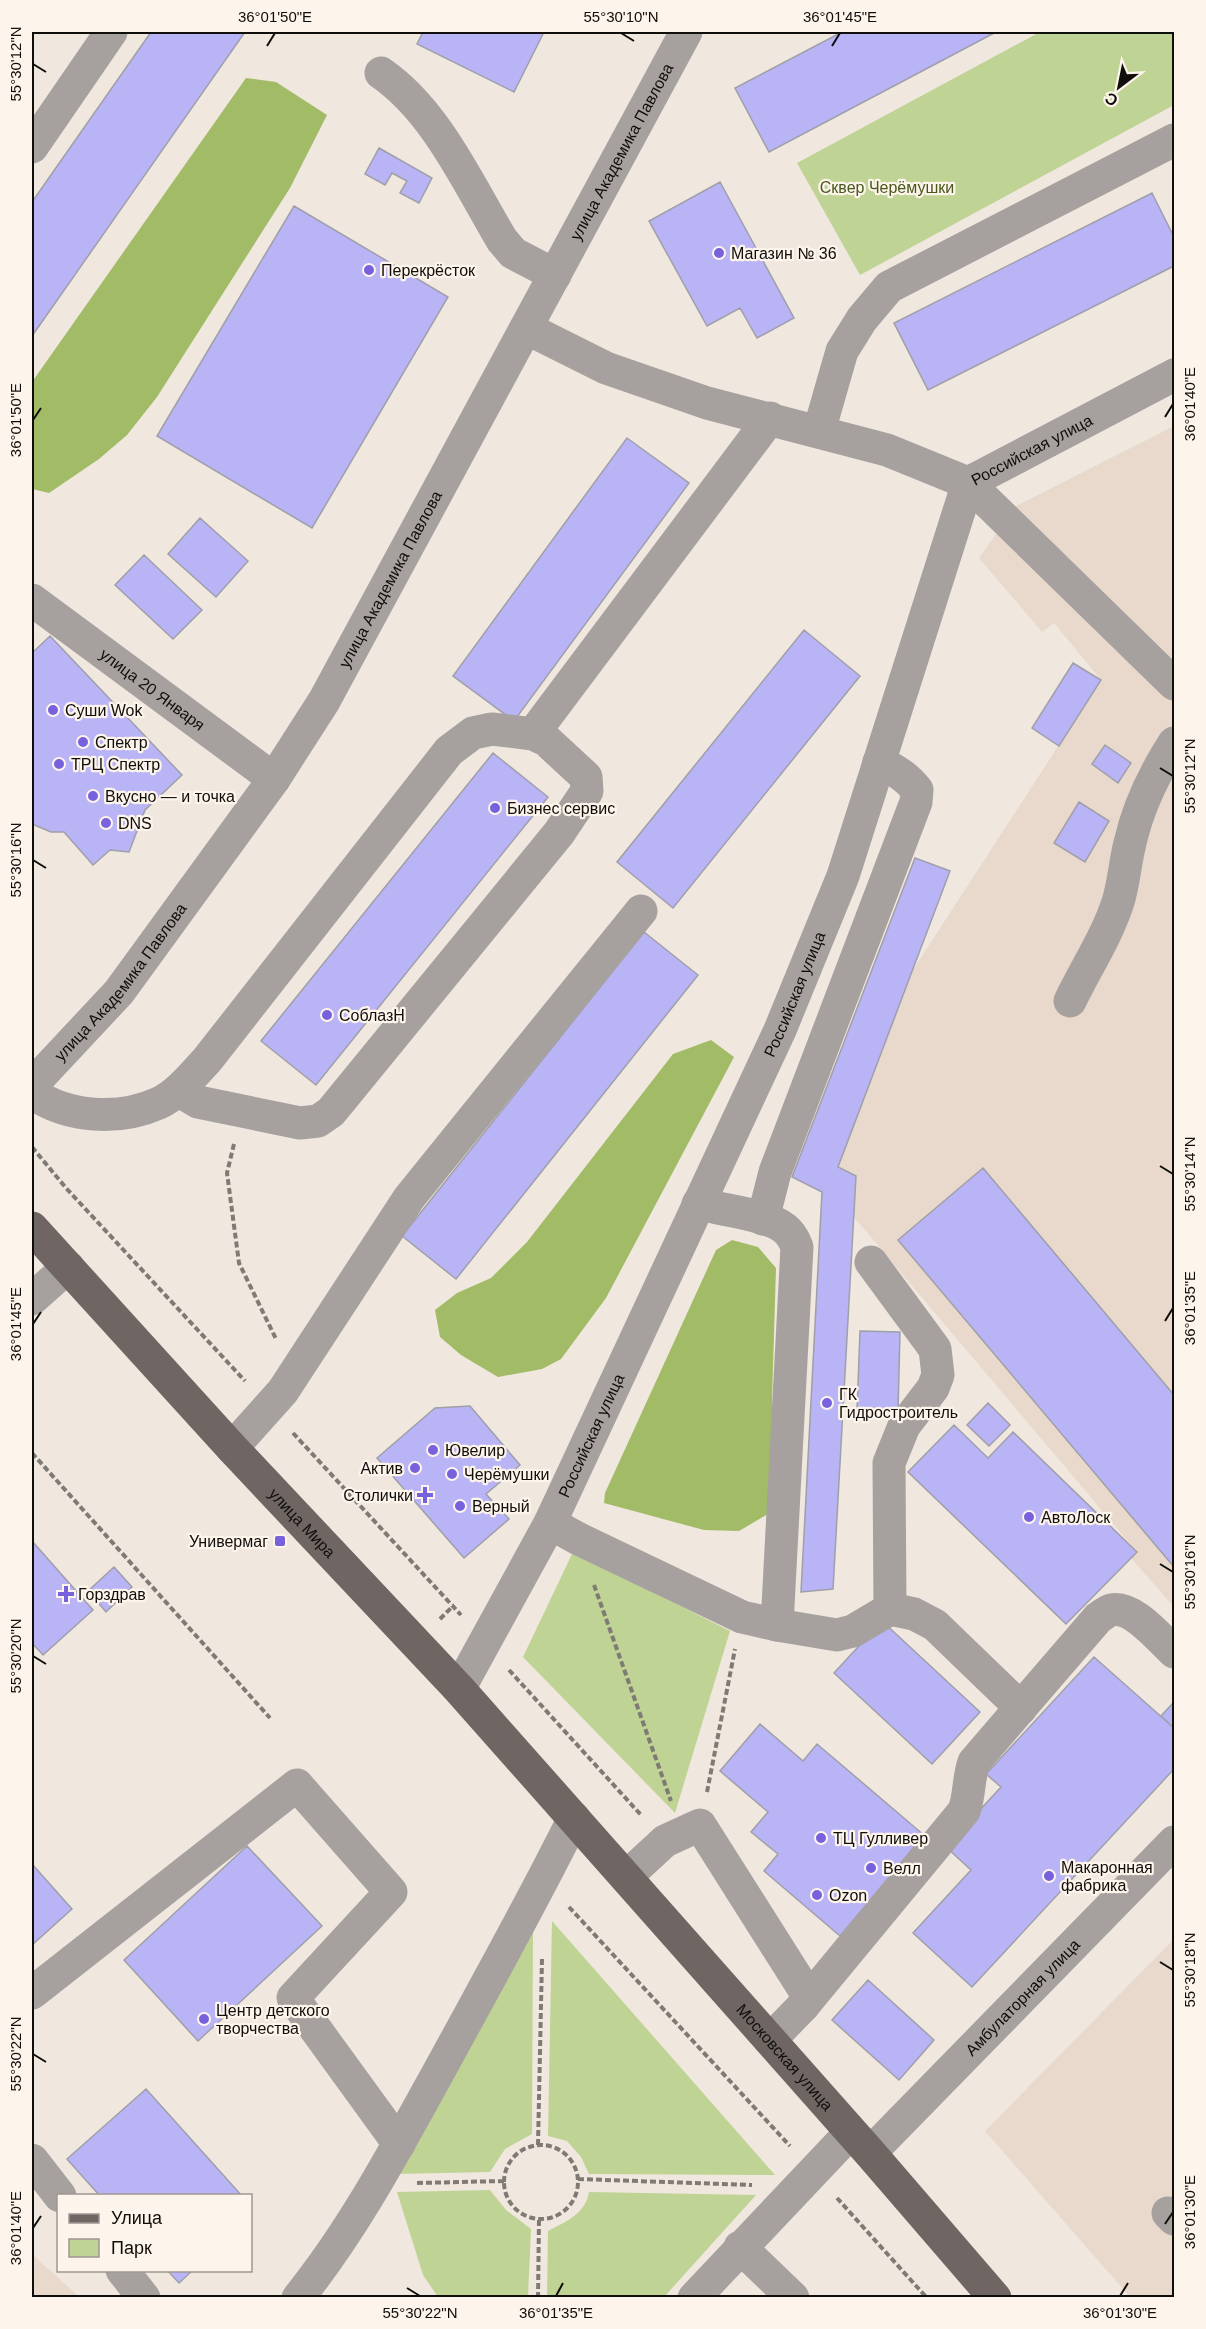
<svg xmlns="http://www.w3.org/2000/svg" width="1206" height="2329" font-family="Helvetica,sans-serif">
  <rect width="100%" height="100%" fill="#f0e7df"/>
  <path fill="#e8d9cc" d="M 1174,426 L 1174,1607 L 1131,1558 L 1137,1552 L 854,1217 L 856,1176 L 838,1167 L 911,973 L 1101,680 L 1054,623 L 1042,632 L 979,558 L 1016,506 Z
    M 1174,1939 L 1174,2297 L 1130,2297 L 985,2131 Z
    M 32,2254 L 79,2297 L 32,2297 Z"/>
  <path fill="#bfd394" d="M 1040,32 L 1174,32 L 1174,105 L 860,275 L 797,163 Z
    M 573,1552 L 730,1631 L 675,1813 L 523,1657 Z
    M 552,1921 L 775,2175 L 589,2174 L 581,2157 L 567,2141 L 548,2136 Z
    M 533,1922 L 532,2134 L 505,2149 L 490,2172 L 394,2174 Z
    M 490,2190 L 506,2210 L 531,2229 L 528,2297 L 438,2297 L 423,2275 L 397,2192 Z
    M 589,2192 L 756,2195 L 664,2297 L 547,2297 L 548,2231 C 566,2222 586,2213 589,2192 Z"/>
  <path fill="#a2bb67" d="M 246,78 L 276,82 L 327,115 L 290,188 L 157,397 L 127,435 L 99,459 L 49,493 L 32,489 L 32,382 Z
    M 711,1040 L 734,1057 L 606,1298 L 561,1359 L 542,1369 L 498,1377 L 461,1355 L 440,1337 L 435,1310 L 457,1293 L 491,1278 L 527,1242 L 673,1054 Z
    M 732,1240 L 758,1247 L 776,1268 L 772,1401 L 777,1494 L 768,1514 L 739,1531 L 704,1530 L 604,1503 L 605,1493 L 716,1250 Z"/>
  <path fill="#b9b4f5" stroke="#9f9fa9" stroke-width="1.5" d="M 151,32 L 245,32 L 32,336 L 32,202 Z
    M 423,32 L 544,32 L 514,92 L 417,44 Z
    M 842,32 L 996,32 L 769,152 L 735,88 Z
    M 379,148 L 432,178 L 419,203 L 400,193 L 407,181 L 392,173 L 385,185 L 365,174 Z
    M 720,182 L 794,318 L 757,338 L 740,308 L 707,326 L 649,221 Z
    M 1152,193 L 1174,237 L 1174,266 L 928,390 L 894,323 Z
    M 294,206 L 448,297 L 312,528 L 157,436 Z
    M 627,438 L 689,483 L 514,721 L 453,676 Z
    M 200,518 L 248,561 L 216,597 L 168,554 Z
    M 144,555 L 202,610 L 173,639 L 115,585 Z
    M 804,630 L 860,676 L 673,908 L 617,862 Z
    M 50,636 L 182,775 L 145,810 L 129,852 L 110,850 L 93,865 L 64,832 L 51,832 L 32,824 L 32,653 Z
    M 1073,663 L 1101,680 L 1059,746 L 1032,728 Z
    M 1105,745 L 1131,763 L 1118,783 L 1092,764 Z
    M 493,753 L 548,797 L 316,1085 L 261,1041 Z
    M 1079,802 L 1109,821 L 1085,862 L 1054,843 Z
    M 915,858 L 950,871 L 838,1167 L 856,1176 L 833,1589 L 801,1592 L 822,1192 L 792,1177 Z
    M 644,932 L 698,975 L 456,1279 L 402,1236 Z
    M 983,1168 L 1174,1395 L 1174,1567 L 898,1240 Z
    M 860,1331 L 900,1332 L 898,1412 L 857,1411 Z
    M 988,1403 L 1010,1425 L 989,1446 L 967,1425 Z
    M 470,1406 L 520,1465 L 486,1494 L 509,1519 L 464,1558 L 377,1458 L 435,1408 Z
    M 954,1425 L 988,1458 L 1013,1432 L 1137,1552 L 1066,1624 L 908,1472 Z
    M 32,1541 L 93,1610 L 43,1655 L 32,1643 Z
    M 114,1567 L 132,1587 L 106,1612 L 88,1591 Z
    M 882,1621 L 980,1712 L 932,1764 L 834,1673 Z
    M 1094,1657 L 1174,1728 L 1174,1769 L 972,1987 L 913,1933 L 971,1870 L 946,1847 L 1001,1787 L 986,1774 Z
    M 1174,1702 L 1174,1728 L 1161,1716 Z
    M 760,1724 L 803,1761 L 817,1744 L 925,1836 L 840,1936 L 764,1871 L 778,1854 L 751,1832 L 768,1812 L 720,1771 Z
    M 247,1846 L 322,1926 L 198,2041 L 124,1960 Z
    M 32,1864 L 72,1909 L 32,1945 Z
    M 868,1980 L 934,2040 L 899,2080 L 832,2020 Z
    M 146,2089 L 242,2196 L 100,2196 L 67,2159 Z
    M 167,2270 L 193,2270 L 179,2283 Z"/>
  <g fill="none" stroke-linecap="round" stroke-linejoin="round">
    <path stroke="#807a75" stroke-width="4" stroke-dasharray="6 3" stroke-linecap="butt" d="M 234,1144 L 227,1173 L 239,1263 L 276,1339
      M 32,1147 L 66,1188 L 245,1381
      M 293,1433 L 461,1615
      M 32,1453 L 270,1718
      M 594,1585 L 671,1801
      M 440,1619 L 453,1606
      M 509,1670 L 641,1815
      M 707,1792 L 735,1649
      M 569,1907 L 790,2146
      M 538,2145 L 542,1959
      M504 2182a37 37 0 1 1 74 0a37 37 0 1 1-74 0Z
      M 578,2179 L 752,2185
      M 417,2183 L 504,2181
      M 837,2198 L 927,2298
      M 538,2298 L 539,2219"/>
    <g stroke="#a6a19f" stroke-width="33">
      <path d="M 381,73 C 436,111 468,183 502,240 L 513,253 L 555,275"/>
      <path d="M 32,147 L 111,32"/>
      <path d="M 526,328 L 606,368 L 707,403 L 887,450 L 968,483 L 1174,684"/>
      <path d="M 819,431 L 842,351 L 862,319 L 889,287 L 1174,140"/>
      <path id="s1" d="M 32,600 L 274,779"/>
      <path d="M 533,734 L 770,418"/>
      <path d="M 1070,1001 C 1086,968 1107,936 1118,902 C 1124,883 1125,862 1130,843 C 1138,807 1154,774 1174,743"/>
      <path id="s2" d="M 32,1085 L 119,992 L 274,779 L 324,701 L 686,32"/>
      <path d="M 32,1093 C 68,1118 119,1121 159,1103 C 178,1094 193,1075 207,1060 L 449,751 L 473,733 L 492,729 L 533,734 L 546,740 L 586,777 L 587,791 L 559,833 L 331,1112 L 318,1121 L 300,1123 L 198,1102 L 178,1090"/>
      <path d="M 698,1204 C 720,1209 768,1215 784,1228 C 791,1233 794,1239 797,1247 L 777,1625"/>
      <path d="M 763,1219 L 775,1172 L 916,802 L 917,790 C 906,776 895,770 879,762"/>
      <path d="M 871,1262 L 935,1349 L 938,1375 L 933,1388 L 904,1426 L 889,1463 L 890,1609"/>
      <path d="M 32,1299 L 68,1267"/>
      <path d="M 232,1448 L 283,1391 L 409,1198 L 641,911"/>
      <path d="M 550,1523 L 577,1538 L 742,1617 L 777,1625 L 837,1635 L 853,1631 L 890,1609 L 914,1614 L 935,1625 L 1021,1708"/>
      <path id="s3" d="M 459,1689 L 550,1523 L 780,1030 L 843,876 L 968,483 L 1174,375"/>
      <path d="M 626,1877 L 665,1841 L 700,1825 L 807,1994 L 803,2006 L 770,2040"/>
      <path d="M 32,1993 L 297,1785 L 391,1892 L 293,1998 L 399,2144"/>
      <path d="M 803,2006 L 964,1811 C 970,1795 968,1778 974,1762 L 1098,1618 C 1101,1616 1107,1611 1111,1610 C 1133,1605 1160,1639 1174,1652"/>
      <path id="s4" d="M 870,2153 L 1174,1842"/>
      <path d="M 32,2160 L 60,2196"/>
      <path d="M 1168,2213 L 1174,2219"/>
      <path d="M 740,2247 L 793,2298"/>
      <path d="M 122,2270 L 144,2298"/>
      <path d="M 298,2298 C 356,2226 399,2143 444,2062 C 488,1981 533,1901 574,1818"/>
      <path d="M 694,2298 L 851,2132"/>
    </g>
    <path stroke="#6f6663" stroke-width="33" id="s5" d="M 32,1228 L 232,1448 L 459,1689 L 870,2153 L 995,2298"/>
  </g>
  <path fill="none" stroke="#100e0b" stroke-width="2" d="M 621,33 L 634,41M 267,46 L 275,33M 832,46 L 840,33M 33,64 L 46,72M 1165,417 L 1173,404M 33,420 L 41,408M 1160,768 L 1173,776M 33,860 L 46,868M 1160,1166 L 1173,1174M 1165,1321 L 1173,1308M 33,1324 L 41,1312M 1160,1564 L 1173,1572M 33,1656 L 46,1664M 1160,1962 L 1173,1970M 33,2054 L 46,2062M 1165,2224 L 1173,2212M 33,2228 L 41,2216M 407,2288 L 420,2296M 556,2296 L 563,2283M 1120,2296 L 1128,2283"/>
  <g fill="#7761dc" stroke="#fdf4ec" stroke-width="2">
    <circle cx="719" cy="253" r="6"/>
    <circle cx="369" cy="270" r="6"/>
    <circle cx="53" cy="710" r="6"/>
    <circle cx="83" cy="742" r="6"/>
    <circle cx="59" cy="764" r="6"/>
    <circle cx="93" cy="796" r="6"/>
    <circle cx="495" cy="808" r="6"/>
    <circle cx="106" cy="823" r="6"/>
    <circle cx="327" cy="1015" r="6"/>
    <circle cx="827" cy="1403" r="6"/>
    <circle cx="433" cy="1450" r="6"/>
    <circle cx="415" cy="1468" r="6"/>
    <circle cx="452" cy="1474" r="6"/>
    <path d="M422 1486h6v6h6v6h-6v6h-6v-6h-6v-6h6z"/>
    <circle cx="460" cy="1506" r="6"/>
    <circle cx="1029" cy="1517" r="6"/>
    <rect x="274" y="1535" width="12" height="12" rx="3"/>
    <path d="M63 1585h6v6h6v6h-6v6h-6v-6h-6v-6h6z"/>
    <circle cx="821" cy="1838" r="6"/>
    <circle cx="871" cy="1868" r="6"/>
    <circle cx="1049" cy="1876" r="6"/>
    <circle cx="817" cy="1895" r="6"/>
    <circle cx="204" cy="2019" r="6"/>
  </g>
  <g text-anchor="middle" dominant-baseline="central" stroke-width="4.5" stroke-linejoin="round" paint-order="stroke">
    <g font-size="16" fill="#100e0b" stroke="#fdf4ec">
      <text stroke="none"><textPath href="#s2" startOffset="1108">улица Академика Павлова</textPath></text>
      <text stroke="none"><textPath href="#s3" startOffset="1384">Российская улица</textPath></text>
      <text stroke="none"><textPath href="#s2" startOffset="622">улица Академика Павлова</textPath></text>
      <text stroke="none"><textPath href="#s1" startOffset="150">улица 20 Января</textPath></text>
      <text stroke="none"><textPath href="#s2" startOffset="136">улица Академика Павлова</textPath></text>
      <text stroke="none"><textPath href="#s3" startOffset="772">Российская улица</textPath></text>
      <text stroke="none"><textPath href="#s3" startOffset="286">Российская улица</textPath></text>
      <text stroke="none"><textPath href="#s5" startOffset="400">улица Мира</textPath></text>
      <text stroke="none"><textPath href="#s4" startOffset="218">Амбулаторная улица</textPath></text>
      <text stroke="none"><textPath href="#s5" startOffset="1120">Московская улица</textPath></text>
    </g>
    <g font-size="16" fill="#49581c" stroke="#fdf4ec">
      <text x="887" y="187">Сквер Черёмушки</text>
    </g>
    <g font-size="16" fill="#100e0b" stroke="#fdf4ec" text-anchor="start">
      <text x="731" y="253">Магазин № 36</text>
      <text x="381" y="270">Перекрёсток</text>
      <text x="65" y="710">Суши Wok</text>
      <text x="95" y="742">Спектр</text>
      <text x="71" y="764">ТРЦ Спектр</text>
      <text x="105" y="796">Вкусно — и точка</text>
      <text x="507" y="808">Бизнес сервис</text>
      <text x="118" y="823">DNS</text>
      <text x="339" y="1015">СоблазН</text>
      <text x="839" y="1394">ГК<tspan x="839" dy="18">Гидростроитель</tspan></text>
      <text x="445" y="1450">Ювелир</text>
      <text x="403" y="1468" text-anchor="end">Актив</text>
      <text x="464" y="1474">Черёмушки</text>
      <text x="413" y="1495" text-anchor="end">Столички</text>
      <text x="472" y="1506">Верный</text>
      <text x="1041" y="1517">АвтоЛоск</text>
      <text x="268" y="1541" text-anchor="end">Универмаг</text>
      <text x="78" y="1594">Горздрав</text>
      <text x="833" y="1838">ТЦ Гулливер</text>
      <text x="1061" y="1867">Макаронная<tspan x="1061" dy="18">фабрика</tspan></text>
      <text x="883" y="1868">Велл</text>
      <text x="829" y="1895">Ozon</text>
      <text x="216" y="2010">Центр детского<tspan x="216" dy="18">творчества</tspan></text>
    </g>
  </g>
  <rect width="1206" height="2329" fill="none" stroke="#fdf4ec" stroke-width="66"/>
  <rect x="57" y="2194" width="195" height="78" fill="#fdf4ec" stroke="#9e9892" stroke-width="1.5"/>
  <rect x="69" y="2214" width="30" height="9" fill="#6f6663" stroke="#9e9892" stroke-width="1.5"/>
  <text x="111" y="2224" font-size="18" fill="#100e0b">Улица</text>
  <rect x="69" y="2239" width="30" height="18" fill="#bfd394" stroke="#9e9892" stroke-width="1.5"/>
  <text x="111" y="2254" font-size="18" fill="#100e0b">Парк</text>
  <g transform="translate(1119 87) rotate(212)" stroke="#fdf4ec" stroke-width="4.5" paint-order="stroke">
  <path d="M0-4.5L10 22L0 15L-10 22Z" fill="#100e0b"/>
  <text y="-9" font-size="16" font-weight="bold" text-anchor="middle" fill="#100e0b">С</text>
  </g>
  <rect x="33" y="33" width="1140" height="2263" fill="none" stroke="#100e0b" stroke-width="2"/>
  <g font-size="15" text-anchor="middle" fill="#100e0b">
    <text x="275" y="22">36°01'50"E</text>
    <text x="621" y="22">55°30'10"N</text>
    <text x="840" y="22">36°01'45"E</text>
    <text transform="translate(16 64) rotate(-90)" y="5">55°30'12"N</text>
    <text transform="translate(1190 404) rotate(-90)" y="5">36°01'40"E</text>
    <text transform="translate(16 420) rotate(-90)" y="5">36°01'50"E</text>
    <text transform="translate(1190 776) rotate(-90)" y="5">55°30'12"N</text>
    <text transform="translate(16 860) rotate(-90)" y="5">55°30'16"N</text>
    <text transform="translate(1190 1174) rotate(-90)" y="5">55°30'14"N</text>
    <text transform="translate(1190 1308) rotate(-90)" y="5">36°01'35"E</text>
    <text transform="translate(16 1324) rotate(-90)" y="5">36°01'45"E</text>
    <text transform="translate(1190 1572) rotate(-90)" y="5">55°30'16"N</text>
    <text transform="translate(16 1656) rotate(-90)" y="5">55°30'20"N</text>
    <text transform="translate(1190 1970) rotate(-90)" y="5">55°30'18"N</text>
    <text transform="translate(16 2054) rotate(-90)" y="5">55°30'22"N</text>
    <text transform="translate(1190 2212) rotate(-90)" y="5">36°01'30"E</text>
    <text transform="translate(16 2228) rotate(-90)" y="5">36°01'40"E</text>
    <text x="420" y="2318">55°30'22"N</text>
    <text x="556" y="2318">36°01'35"E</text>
    <text x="1120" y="2318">36°01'30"E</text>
  </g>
</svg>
